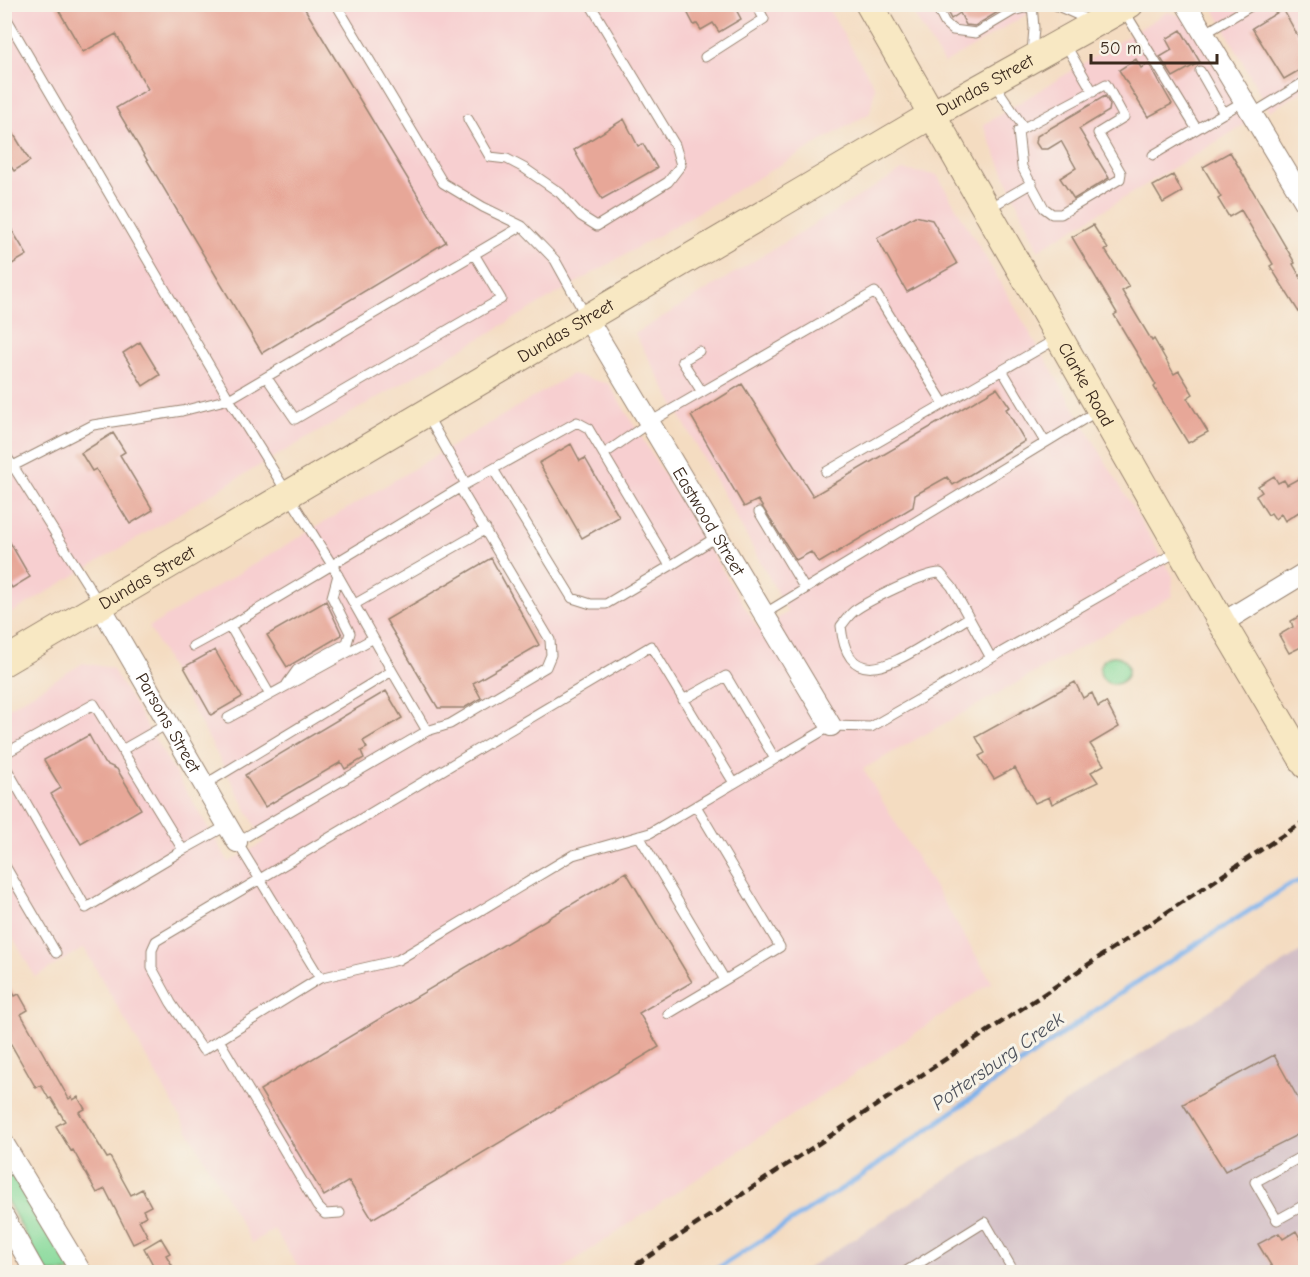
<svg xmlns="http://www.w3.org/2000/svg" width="1310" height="1277" font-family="'Comic Neue',sans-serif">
  <rect width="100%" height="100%" fill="#f7f3e8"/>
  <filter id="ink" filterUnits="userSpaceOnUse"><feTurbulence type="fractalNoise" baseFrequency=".0167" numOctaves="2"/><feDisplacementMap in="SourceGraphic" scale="12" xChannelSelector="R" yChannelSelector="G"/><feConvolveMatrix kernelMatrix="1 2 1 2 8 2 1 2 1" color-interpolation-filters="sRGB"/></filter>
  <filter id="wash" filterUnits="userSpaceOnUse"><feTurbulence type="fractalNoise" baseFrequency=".008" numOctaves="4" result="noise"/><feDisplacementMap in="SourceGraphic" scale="24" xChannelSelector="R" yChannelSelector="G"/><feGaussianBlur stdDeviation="1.35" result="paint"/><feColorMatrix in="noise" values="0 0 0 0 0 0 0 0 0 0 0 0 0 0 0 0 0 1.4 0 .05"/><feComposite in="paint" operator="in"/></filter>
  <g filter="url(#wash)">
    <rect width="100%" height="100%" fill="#f4dcc1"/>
    <path fill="#f7cfd0" d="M 4,5 L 826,5 L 875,87 L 870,113 L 235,480 L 5,617 Z
      M 908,5 L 1042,5 L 944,64 Z
      M 1212,5 L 1305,5 L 1305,90 L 1269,111 Z
      M 1167,12 L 1186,17 L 1249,122 L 1038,250 L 983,125 Z
      M 902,170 L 937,175 L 1173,576 L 1172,596 L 863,769 L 992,982 L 557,1272 L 301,1272 L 274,1229 L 252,1243 L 84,948 L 35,977 L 5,923 L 5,710 L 83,663 L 112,668 L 229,862 L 264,842 L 149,627 L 572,374 L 609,384 L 759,630 L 788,612 L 635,334 Z"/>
    <path fill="#d2bdc5" d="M 1305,949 L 1305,1272 L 802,1272 Z"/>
    <path fill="#88da9b" stroke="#62825c" stroke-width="1.5" d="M1100 670a14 14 0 1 1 28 0a14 14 0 1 1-28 0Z
      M 4,1161 L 74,1272 L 46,1272 L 5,1197 Z"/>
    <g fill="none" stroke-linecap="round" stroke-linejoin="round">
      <path stroke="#7fb2eb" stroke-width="5" d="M 712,1272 L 860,1177 L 1123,991 L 1291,884 L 1306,879"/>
    </g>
    <g id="blocks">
      <path fill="#e7a798" d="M 55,4 L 302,4 L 446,242 L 262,353 L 116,108 L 148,89 L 116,34 L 83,52 Z
        M 683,4 L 733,4 L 741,19 L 719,32 L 713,23 L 701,30 L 697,24 L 694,25 Z
        M 943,4 L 1011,4 L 975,26 L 966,25 L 960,13 L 951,19 Z
        M 1283,9 L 1305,49 L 1305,67 L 1284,79 L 1252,28 Z
        M 1181,30 L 1200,62 L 1173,77 L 1160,57 L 1172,50 L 1166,39 Z
        M 1136,59 L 1141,68 L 1149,64 L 1172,104 L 1148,117 L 1119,70 Z
        M 1105,96 L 1110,105 L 1109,111 L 1079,129 L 1109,178 L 1074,199 L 1060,178 L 1076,168 L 1061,141 L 1048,149 L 1040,149 L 1036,143 L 1037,136 Z
        M 4,118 L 30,161 L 14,171 L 4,156 Z
        M 624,119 L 638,146 L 643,144 L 657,168 L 602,199 L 574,150 Z
        M 1230,152 L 1295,263 L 1293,264 L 1305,285 L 1305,322 L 1270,266 L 1273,264 L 1241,210 L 1229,217 L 1218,199 L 1221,197 L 1203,167 Z
        M 1173,175 L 1182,192 L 1163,203 L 1153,186 Z
        M 915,216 L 932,220 L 957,264 L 907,292 L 877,238 Z
        M 4,217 L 27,255 L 4,269 Z
        M 1093,225 L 1108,249 L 1105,250 L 1129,287 L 1122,291 L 1152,341 L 1154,339 L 1174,374 L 1179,371 L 1193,394 L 1187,398 L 1208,432 L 1188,443 L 1154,387 L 1156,385 L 1114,315 L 1117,313 L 1072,237 Z
        M 140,342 L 160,375 L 143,386 L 123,353 Z
        M 742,384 L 813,496 L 997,388 L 1010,407 L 1006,409 L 1025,441 L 953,485 L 947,477 L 915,495 L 913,507 L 819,563 L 811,552 L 796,560 L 758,500 L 744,507 L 691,416 Z
        M 113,433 L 125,452 L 120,455 L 153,510 L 130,524 L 96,469 L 92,471 L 81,453 Z
        M 571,444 L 580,461 L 585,458 L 619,517 L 582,538 L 539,463 Z
        M 1305,475 L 1305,508 L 1285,521 L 1281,514 L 1275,519 L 1271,513 L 1268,515 L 1256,496 L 1262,492 L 1258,486 L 1274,476 L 1278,483 L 1284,480 L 1287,485 Z
        M 4,532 L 30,577 L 12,588 L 4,575 Z
        M 491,558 L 539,645 L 473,683 L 481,698 L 464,708 L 438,708 L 386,620 Z
        M 326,601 L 342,635 L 287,667 L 267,635 Z
        M 1305,613 L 1305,650 L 1303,646 L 1289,653 L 1279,635 L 1293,627 L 1291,621 Z
        M 215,650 L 242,697 L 211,715 L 184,667 Z
        M 1075,682 L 1083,698 L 1092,693 L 1098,707 L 1106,702 L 1119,727 L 1090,744 L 1104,765 L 1091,772 L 1098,782 L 1052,804 L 1049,797 L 1035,803 L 1015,768 L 994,779 L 979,756 L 985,753 L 976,737 Z
        M 386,691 L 402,718 L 363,741 L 367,748 L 361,751 L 364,758 L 345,769 L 341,762 L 265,807 L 245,775 Z
        M 89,735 L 104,763 L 117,769 L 141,809 L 81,844 L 51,794 L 61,788 L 44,760 Z
        M 626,872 L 692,982 L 639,1013 L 659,1047 L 372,1219 L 349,1181 L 324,1196 L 260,1090 Z
        M 4,979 L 15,996 L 19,994 L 28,1010 L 21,1014 L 69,1099 L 72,1097 L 73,1100 L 78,1097 L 85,1109 L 79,1112 L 107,1158 L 110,1157 L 131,1195 L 142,1189 L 151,1206 L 143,1210 L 146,1216 L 139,1220 L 148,1237 L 133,1244 L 105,1189 L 97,1193 L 73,1150 L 71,1151 L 56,1126 L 65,1121 L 51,1098 L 49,1099 L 41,1085 L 36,1088 L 4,1032 Z
        M 1274,1055 L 1305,1111 L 1305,1131 L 1225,1171 L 1183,1104 Z
        M 1296,1231 L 1305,1247 L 1305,1272 L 1275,1272 L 1258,1244 L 1279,1233 L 1283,1239 Z
        M 161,1238 L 170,1253 L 166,1255 L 176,1272 L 157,1272 L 144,1248 Z"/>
    </g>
  </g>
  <g filter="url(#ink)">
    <use href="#blocks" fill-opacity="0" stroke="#988370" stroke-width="1.5"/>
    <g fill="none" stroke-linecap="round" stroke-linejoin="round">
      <g stroke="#988370" stroke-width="11">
        <path id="lane" d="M 336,4 L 443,183 L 483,207 L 522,226 L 555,260 L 586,316
          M 935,4 L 945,23 L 953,30 L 976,33 L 1013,11 L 1032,6
          M 1032,4 L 1034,28 L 1032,53
          M 1053,4 L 1091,21
          M 1123,9 L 1196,128
          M 4,14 L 229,399 L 332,565 L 466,484
          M 1204,34 L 1254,4
          M 1064,42 L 1093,92
          M 705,57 L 764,19 L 756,4
          M 1200,71 L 1224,113
          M 993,82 L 1024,128
          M 1106,84 L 1124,117 L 1098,133 L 1121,173 L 1120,179 L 1061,214 L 1052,214 L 1044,208 L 1022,167 L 1018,131 Z
          M 1252,114 L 1306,81
          M 468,119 L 490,157 L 507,159 L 524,168 L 560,193 L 581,216 L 597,226 L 668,182 L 681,165 L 675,145 L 590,4
          M 1153,155 L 1244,101
          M 989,208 L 1032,183
          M 699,351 L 682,361 L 702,392
          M 1002,370 L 1045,442
          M 267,378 L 295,419 L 501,299 L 474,254
          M 427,415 L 466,484 L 577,422 L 588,428 L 670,566 L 718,536
          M 4,453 L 13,466 L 93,425 L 182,411 L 229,399 L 522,226
          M 604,454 L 650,422 L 875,292 L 944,404
          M 493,469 L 572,598 L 591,604 L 606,604 L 670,566
          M 4,471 L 13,466 L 99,603
          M 826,472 L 1058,338
          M 759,512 L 805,589
          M 355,604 L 486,529
          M 764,614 L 1099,410
          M 968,618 C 954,627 939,636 924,645 C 888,667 847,689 841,626 C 845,621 849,615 854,611 C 868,601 923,573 940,573 L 952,587 L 991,658
          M 230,626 L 270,695
          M 193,646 L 230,626 L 332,565 L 392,671 L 204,785
          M 287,684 L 297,670 L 347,643 L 350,633 L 332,597 L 338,575
          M 683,700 L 726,676 L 775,759
          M 228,718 L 372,639
          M 427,731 L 450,724 L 546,667 L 551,655 L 550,640 L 460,488
          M 122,750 L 169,723
          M 4,754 L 94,704 L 183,850 L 228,825
          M 4,764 L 86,908 L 183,850
          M 734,783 L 651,646 L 156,941 L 152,950 L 152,968 L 171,1003 L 203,1050 L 320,978 L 398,960 L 573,855 L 650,833 L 831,726 L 871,727 L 1178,551
          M 696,806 L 780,947 L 725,980
          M 639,836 L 725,980 L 668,1014
          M 4,864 L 56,953
          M 320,978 L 237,842 L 427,731 L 392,671
          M 219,1040 L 317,1206 L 325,1214 L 340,1213
          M 1306,1154 L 1255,1182 L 1277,1220 L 1306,1204
          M 905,1272 L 985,1222 L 1014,1272"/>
      </g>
      <g stroke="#988370" stroke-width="22">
        <g id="street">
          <path d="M 1186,4 L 1306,204"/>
          <path id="s1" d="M 587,318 L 831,726"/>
          <path id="s2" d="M 100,605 L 237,842"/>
          <path d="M 1222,623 L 1306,572"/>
          <path d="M 4,1144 L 81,1272"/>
          <path d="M 4,1217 L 35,1272"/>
        </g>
      </g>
      <g stroke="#988370" stroke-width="29">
        <g id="secondary">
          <path id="s3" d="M 869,4 L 1222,623 L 1306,765"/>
          <path id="s4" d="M 4,662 L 933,114 L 1130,4"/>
        </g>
      </g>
      <use href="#lane" stroke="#fff" stroke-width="9"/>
      <use href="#street" stroke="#fff" stroke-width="20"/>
      <use href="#secondary" stroke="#f8e8c3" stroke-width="27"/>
      <path stroke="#3b2a1e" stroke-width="4.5" stroke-dasharray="9 4.5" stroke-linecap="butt" d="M 625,1272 L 1306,820"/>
    </g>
  </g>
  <g text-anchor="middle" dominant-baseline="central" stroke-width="6" stroke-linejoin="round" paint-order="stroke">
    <g font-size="18" fill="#3b2a1e" stroke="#f7f3e8">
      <text stroke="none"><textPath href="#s4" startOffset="1138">Dundas Street</textPath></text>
      <text stroke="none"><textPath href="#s4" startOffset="652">Dundas Street</textPath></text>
      <text stroke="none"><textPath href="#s3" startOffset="438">Clarke Road</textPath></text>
      <text stroke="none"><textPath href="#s1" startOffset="237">Eastwood Street</textPath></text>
      <text stroke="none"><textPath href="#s4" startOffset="166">Dundas Street</textPath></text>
      <text stroke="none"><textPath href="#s2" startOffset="136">Parsons Street</textPath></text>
    </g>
    <g font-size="20" font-style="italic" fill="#4f535c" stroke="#f7f3e8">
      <text transform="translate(998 1061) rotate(-35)">Pottersburg Creek</text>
    </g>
  </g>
  <rect width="1310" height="1277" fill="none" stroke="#f7f3e8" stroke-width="24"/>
  <path d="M1091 54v9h126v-9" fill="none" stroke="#3b2a1e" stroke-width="3"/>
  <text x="1100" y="54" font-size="18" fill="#3b2a1e" stroke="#f7f3e8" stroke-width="4.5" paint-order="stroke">50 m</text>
</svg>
